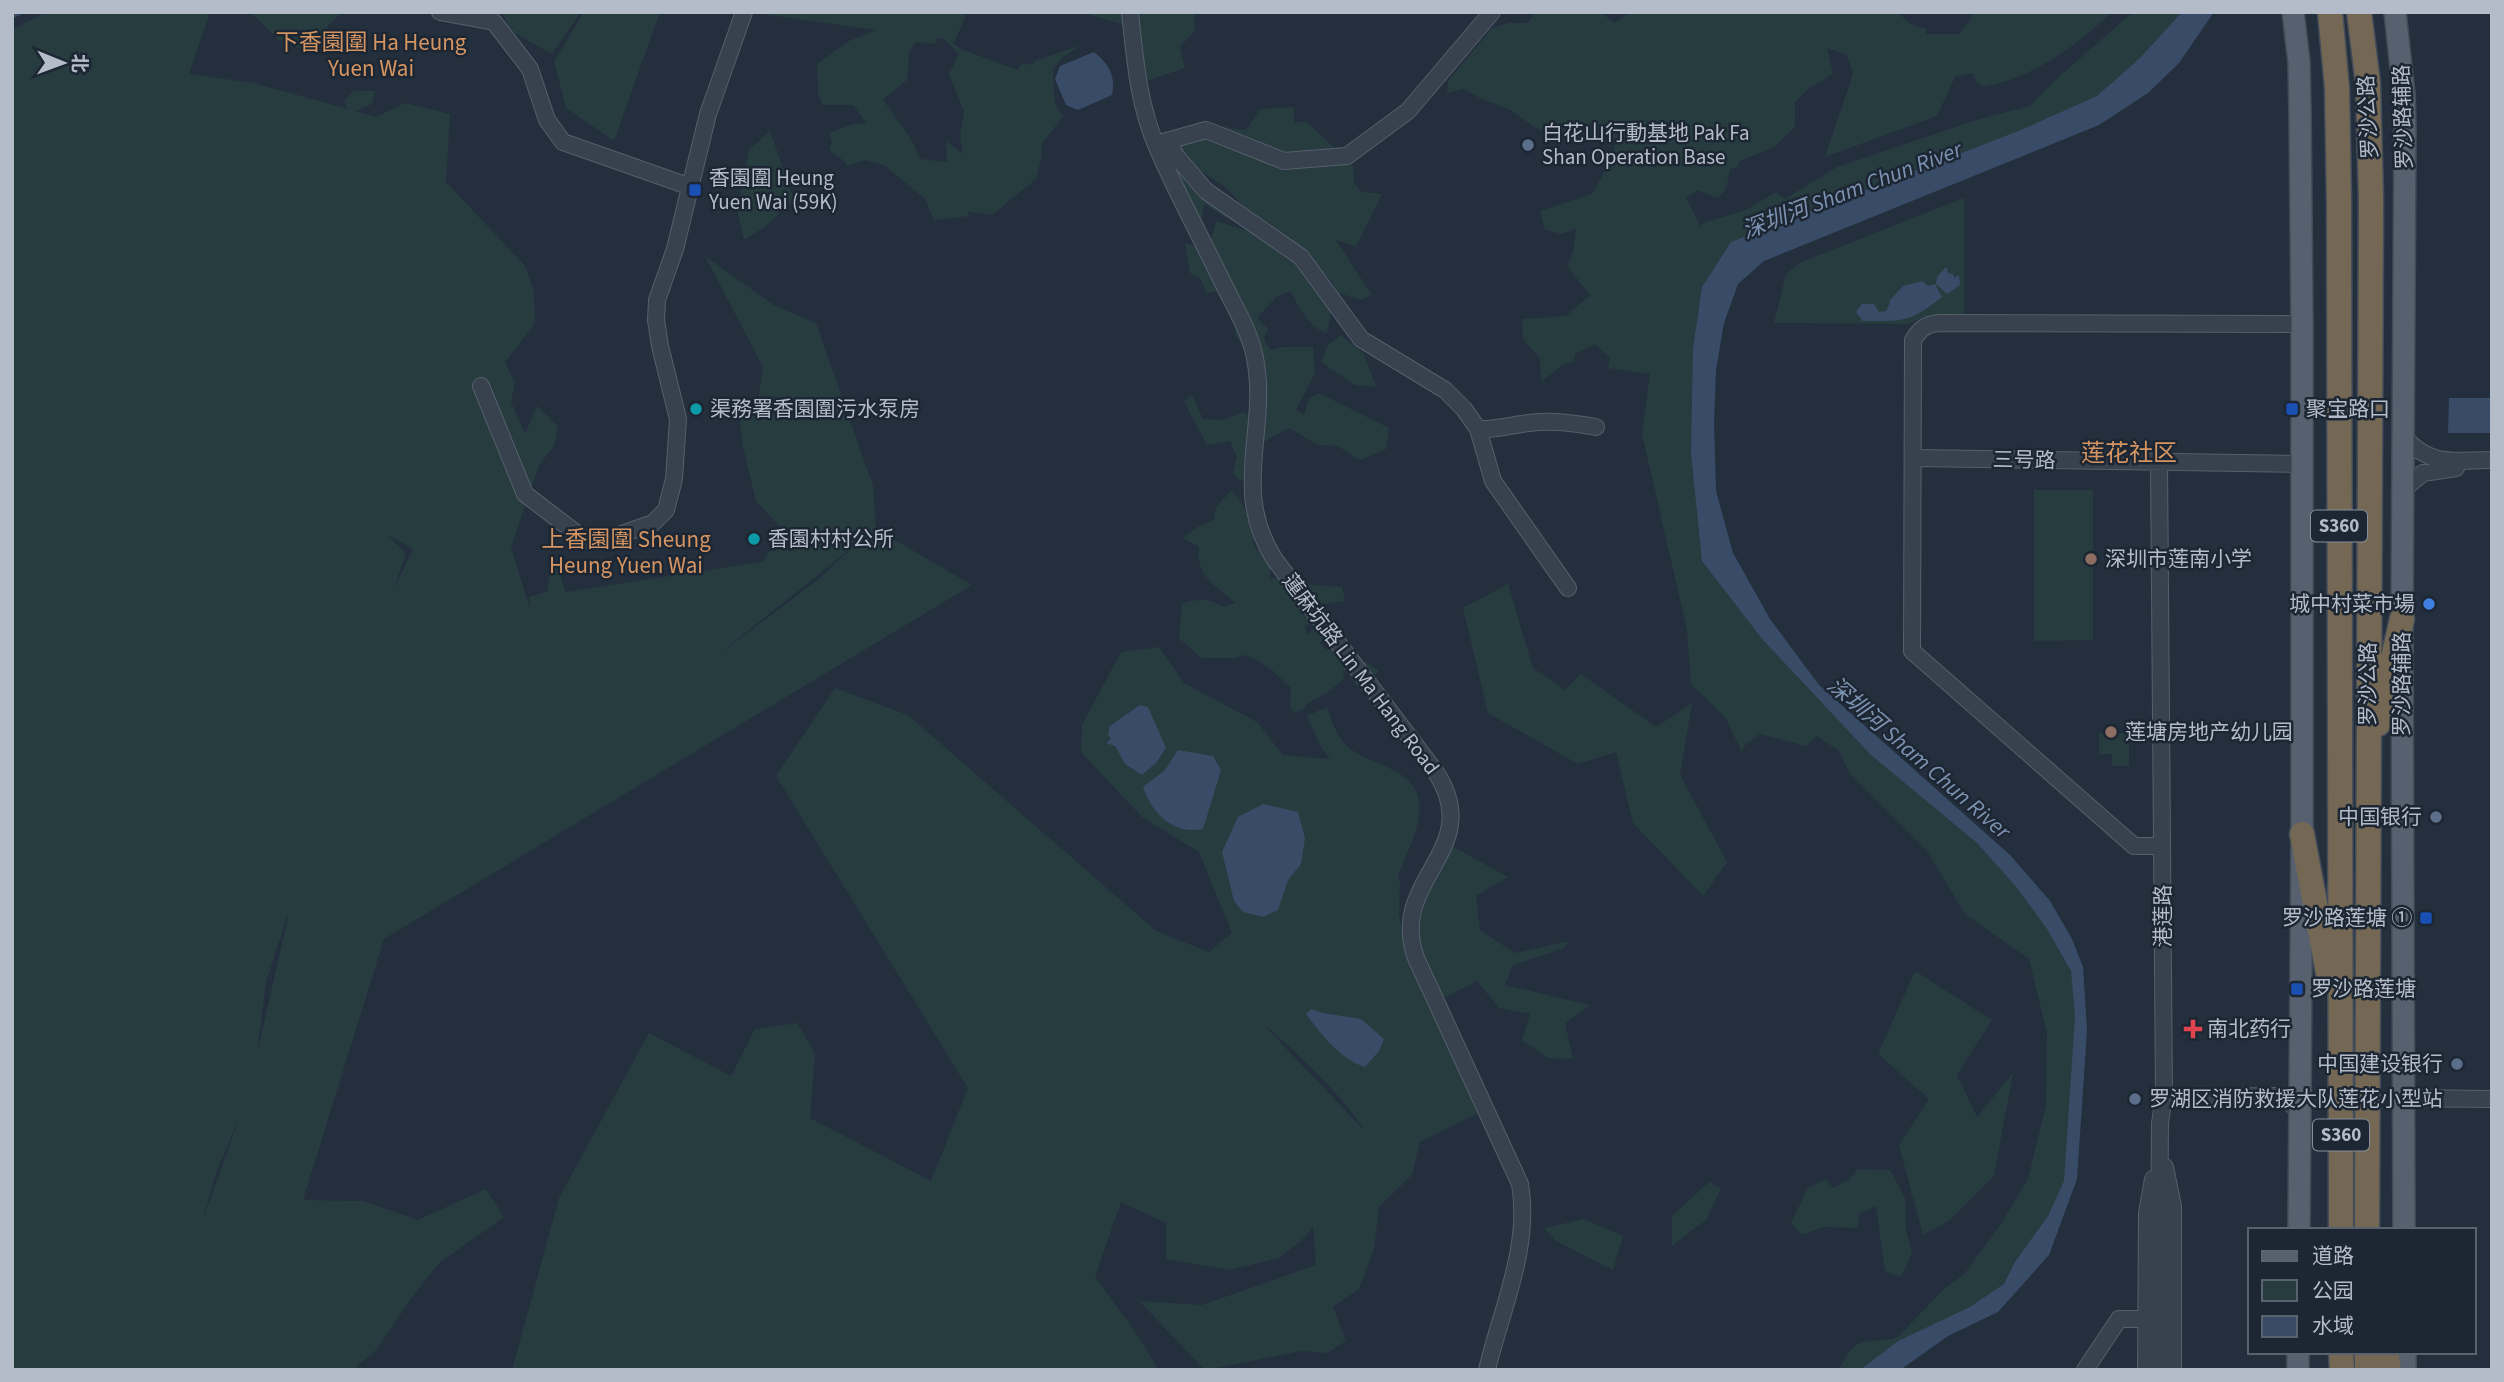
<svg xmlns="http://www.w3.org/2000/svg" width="2504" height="1382" font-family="'Source Sans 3','Noto Sans SC',sans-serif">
  <rect width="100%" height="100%" fill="#242f3e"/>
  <path fill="#263c3f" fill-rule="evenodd" d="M 46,12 L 210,12 L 189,74 L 254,83 L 348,109 L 344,101 L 354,91 L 375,91 L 372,104 L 355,111 L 376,117 L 405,103 L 450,114 L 446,182 L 525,266 L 534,292 L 535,324 L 505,362 L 515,383 L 511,402 L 525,434 L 537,406 L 558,426 L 554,446 L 539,465 L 511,547 L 530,609 L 529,597 L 548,591 L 550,563 L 559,569 L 565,592 L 762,562 L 785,532 L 756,501 L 743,447 L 737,400 L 758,401 L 763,367 L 705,256 L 775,306 L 816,323 L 873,486 L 876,529 L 972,585 L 384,939 L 303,1200 L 363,1201 L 418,1220 L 486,1189 L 504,1217 L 439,1263 L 408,1303 L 376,1350 L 353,1370 L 12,1370 L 12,30 ZM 388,535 L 413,549 L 393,591 L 406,554 ZM 858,543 L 816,581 L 725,650 L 725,649 ZM 287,917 L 288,917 L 257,1054 L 266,982 ZM 240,1116 L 202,1222 L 216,1173 Z
    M 250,12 L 341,12 L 321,34 L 310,52 L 279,40 Z
    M 502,12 L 581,12 L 552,54 L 511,31 Z
    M 584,12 L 660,12 L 614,141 L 566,108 L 554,61 Z
    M 748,12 L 967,12 L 955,41 L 952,42 L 961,49 L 1017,70 L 1022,63 L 1032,65 L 1035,61 L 1081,45 L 1063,57 L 1053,69 L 1055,105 L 1063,116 L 1042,144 L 1041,159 L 1036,179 L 992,215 L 967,211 L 969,216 L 934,220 L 925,199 L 884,165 L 864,160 L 847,166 L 844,161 L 829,150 L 832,142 L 829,133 L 853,124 L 867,124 L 853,105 L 823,105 L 818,94 L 817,64 L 849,41 L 876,30 ZM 935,38 L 944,39 L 959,54 L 949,74 L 964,111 L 960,137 L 963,154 L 946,141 L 947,162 L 920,159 C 913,136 895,119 883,99 L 907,80 L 909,53 L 916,42 L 937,44 Z
    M 1079,12 L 1124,12 L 1125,25 Z
    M 1137,12 L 1194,12 L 1195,30 L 1180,47 L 1185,68 L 1146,81 Z
    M 1536,12 L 1601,12 L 1614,23 L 1630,12 L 1898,12 L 1910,24 L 1926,29 L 1926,34 L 1960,34 L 1975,12 L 2112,12 C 2074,48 2034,77 1983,87 L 1977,83 L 1973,73 L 1955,77 L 1937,116 L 1825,157 L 1853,74 L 1847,55 L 1827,48 L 1833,74 L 1808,89 L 1795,102 L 1795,127 L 1774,147 L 1740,161 L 1737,167 L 1730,170 L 1726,189 L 1718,198 L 1697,190 L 1686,198 L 1701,227 L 1703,223 L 1746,210 L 1776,192 L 1785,199 L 1837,167 L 1976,120 L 2030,106 L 2062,74 L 2133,12 L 2199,12 L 2106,107 L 1749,244 L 1710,300 L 1714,561 L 1852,727 L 2012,865 L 2063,936 L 2083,1030 L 2063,1198 L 2018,1279 L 1876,1370 L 1838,1370 C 1843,1363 1848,1352 1854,1347 C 1865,1337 1884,1343 1898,1337 L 1942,1291 L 1965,1273 L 1999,1227 L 2028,1179 L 2046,1105 L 2047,1033 L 2029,959 L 1965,914 L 1927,851 L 1850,774 L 1839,751 L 1817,736 L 1806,746 L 1760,734 L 1744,746 L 1742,753 L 1726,718 L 1691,684 L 1687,630 L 1642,434 L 1650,374 L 1608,368 L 1610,358 L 1595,344 L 1575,354 L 1574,361 L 1562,365 L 1541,382 L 1540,359 L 1523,339 L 1522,319 L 1566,316 L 1590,295 L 1567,266 L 1573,252 L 1576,229 L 1562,234 L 1545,230 L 1540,211 L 1592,194 L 1612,159 L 1616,141 L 1603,134 L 1590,143 L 1549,133 L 1534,127 L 1513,111 L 1480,98 L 1464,89 L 1447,93 L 1448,81 L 1492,28 L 1509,23 L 1527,23 Z
    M 1294,107 L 1294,123 L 1306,121 L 1353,166 L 1354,183 L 1362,192 L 1382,194 L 1356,246 L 1336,240 L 1371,294 L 1362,300 L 1338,293 L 1332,281 L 1293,244 L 1243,206 L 1224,186 L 1185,161 L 1178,146 L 1209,125 L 1246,130 L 1260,109 Z
    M 770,131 L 794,199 L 765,227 L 744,240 L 737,210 L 749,150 Z
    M 1165,151 L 1263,241 L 1288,260 L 1313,269 L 1334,297 L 1327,333 C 1309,328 1299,306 1290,291 L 1276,297 L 1257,318 L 1268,329 L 1264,339 L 1270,350 L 1283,347 L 1313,347 L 1315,373 L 1296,410 L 1304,415 L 1309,399 L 1319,393 L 1389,428 L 1386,449 L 1360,460 L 1338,446 L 1318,445 L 1289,428 L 1256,446 L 1254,465 L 1241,481 L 1233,473 L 1237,457 L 1230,441 L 1207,445 L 1184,402 L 1192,395 L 1203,419 L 1223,420 L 1243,412 L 1261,425 L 1249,402 L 1255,363 L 1235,335 L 1236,315 L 1222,290 L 1206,293 L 1201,279 L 1190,273 L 1185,243 L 1203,249 L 1211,240 L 1216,221 L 1251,232 L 1204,204 L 1201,224 Z
    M 1964,198 L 1964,315 L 1925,317 L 1908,324 L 1774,323 L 1786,274 L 1799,263 Z
    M 1341,335 L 1364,354 L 1376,387 L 1355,385 L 1321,362 L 1328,345 Z
    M 2034,490 L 2093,490 L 2093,640 L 2034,641 Z
    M 1231,491 C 1249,505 1250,527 1255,548 L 1272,561 L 1269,579 L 1281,577 L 1313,585 L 1342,587 L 1345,601 L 1320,605 L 1317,622 L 1305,626 L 1307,635 L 1317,626 L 1328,641 L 1319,642 L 1324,648 L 1330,650 L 1341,640 L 1354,664 L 1366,662 L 1379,671 L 1370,680 L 1374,687 L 1362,692 L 1352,680 L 1349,670 L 1343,671 L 1344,679 L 1327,693 L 1309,702 L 1304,709 L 1295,713 L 1290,708 L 1291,688 L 1272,670 L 1248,655 L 1232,658 L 1201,658 L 1179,638 L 1182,603 C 1198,599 1209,598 1223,607 L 1236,603 C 1216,586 1195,576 1199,547 L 1183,538 L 1198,527 L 1214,520 L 1216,507 Z
    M 1508,584 L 1533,668 L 1565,690 L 1581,674 L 1656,727 L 1692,703 L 1680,775 L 1727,862 L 1703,896 L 1633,823 L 1616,752 L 1578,764 L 1488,713 L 1463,608 Z
    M 1159,647 L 1184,683 L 1257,722 L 1283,755 L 1330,759 L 1321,747 L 1307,716 L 1327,707 C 1331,718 1335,732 1343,742 C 1366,769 1425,764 1419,815 C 1417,835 1405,857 1398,876 L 1400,883 L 1399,914 L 1408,960 L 1478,1113 L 1420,1142 L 1412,1175 L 1379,1207 L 1374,1249 L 1359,1289 L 1333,1307 L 1346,1341 L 1327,1353 L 1301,1351 L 1205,1370 L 1139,1301 L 1202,1305 L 1316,1265 L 1313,1226 L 1305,1237 L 1279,1258 L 1229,1270 L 1166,1259 L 1166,1223 L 1121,1202 L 1095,1277 L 1134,1330 L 1159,1370 L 512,1370 L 559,1198 L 649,1033 L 731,1076 L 755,1029 L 797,1023 L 815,1053 L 810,1118 L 931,1181 L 968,1088 L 776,776 L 835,688 L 908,715 L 1156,931 L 1209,952 L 1232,933 L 1199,852 L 1142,817 L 1081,752 L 1082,725 L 1121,652 ZM 1264,1025 C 1293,1047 1347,1101 1365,1131 Z
    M 2099,733 L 2129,733 L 2129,766 L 2112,766 L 2112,754 L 2099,754 Z
    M 1452,846 L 1508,877 L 1476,896 L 1480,930 L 1515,953 L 1569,941 L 1564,948 L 1513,965 L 1505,985 L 1590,1005 L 1565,1023 L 1573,1059 L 1548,1058 L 1522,1040 L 1530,1014 L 1499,1008 L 1477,981 L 1441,999 C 1435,986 1428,973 1423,959 C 1409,919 1434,880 1452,846 Z
    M 1915,971 L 1992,1020 L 1957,1075 L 1977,1117 L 2013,1073 L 1994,1176 L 1950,1220 L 1923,1235 L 1899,1145 L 1929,1099 L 1878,1054 Z
    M 1858,1169 L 1890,1170 L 1905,1198 L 1906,1230 L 1912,1253 L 1901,1277 L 1885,1271 L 1876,1206 L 1859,1214 L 1858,1228 L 1823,1227 L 1802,1235 L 1791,1223 L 1808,1188 L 1826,1179 L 1833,1188 L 1849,1180 Z
    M 1709,1182 L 1721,1188 L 1707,1219 L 1672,1246 L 1672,1216 Z
    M 1584,1219 L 1623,1236 L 1613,1270 L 1556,1241 L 1544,1228 Z"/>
  <path fill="#394c67" d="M 2182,12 L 2214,12 L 2179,63 L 2148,93 L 2099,125 L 1764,261 L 1738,284 L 1724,323 L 1716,370 L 1714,425 L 1716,491 L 1733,553 L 1770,619 L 1819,685 L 2010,855 L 2050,901 L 2072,939 L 2083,967 L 2087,1030 L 2077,1179 L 2049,1255 L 1998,1312 L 1948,1336 L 1900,1370 L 1860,1370 L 1898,1341 L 1970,1307 L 2004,1284 L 2015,1262 L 2048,1216 L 2064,1181 L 2075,1017 L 2071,971 L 2047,929 L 2018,889 L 1977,843 L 1871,755 L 1763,640 L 1702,561 L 1691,453 L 1693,349 L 1702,287 L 1731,242 L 2021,130 L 2097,96 L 2140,58 Z
    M 1094,52 C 1109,64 1116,76 1112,95 L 1078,110 L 1066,105 L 1055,79 L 1060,66 Z
    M 1945,268 L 1948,268 L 1947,272 L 1954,275 L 1954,278 L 1959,275 L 1960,285 L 1947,294 L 1936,284 L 1937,277 Z
    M 1922,281 L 1928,286 L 1935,284 L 1942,297 C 1909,323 1903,321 1863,321 L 1856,312 L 1862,304 L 1874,304 L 1879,312 L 1886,311 L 1890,303 L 1889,301 L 1903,286 Z
    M 2449,398 L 2492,398 L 2492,433 L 2448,433 Z
    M 1140,705 L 1148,707 L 1166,748 L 1156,763 L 1142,775 L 1125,764 L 1115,746 L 1106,743 L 1111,739 L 1108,734 L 1110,726 Z
    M 1178,750 L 1213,756 L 1221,770 L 1203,829 C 1174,835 1152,814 1143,787 L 1165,770 Z
    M 1263,804 L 1298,812 L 1305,838 L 1301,864 L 1288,880 L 1278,910 L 1263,917 L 1243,912 L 1234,901 L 1222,852 L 1238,817 Z
    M 1311,1009 L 1323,1013 L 1361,1019 L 1384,1039 L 1379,1051 L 1365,1067 C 1340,1059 1321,1034 1306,1014 Z"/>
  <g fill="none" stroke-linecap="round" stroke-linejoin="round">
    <path stroke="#394c67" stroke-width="3.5" d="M 12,17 L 22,12"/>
    <g stroke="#565f6c" stroke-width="18">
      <path id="minor" d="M 440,12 L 494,22 L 530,69 L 547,120 L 563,142 L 691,187
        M 1130,12 C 1135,58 1138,104 1157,147 C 1177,194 1202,239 1224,285 C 1236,309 1250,332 1255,358 C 1269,430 1230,491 1275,560 L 1435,771 C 1488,850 1387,878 1416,958 L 1520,1184 C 1531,1247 1501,1310 1487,1370
        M 1168,141 L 1176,156 L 1206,191 L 1301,257 L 1361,339 L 1445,390 L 1464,409 L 1478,429 L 1493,481 L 1568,588
        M 1160,143 L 1206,130 L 1284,161 L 1347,156 L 1408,111 L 1492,12
        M 481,386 L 525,494 L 580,536 L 590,541 L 602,541 L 653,523 L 666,510 L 674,479 L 678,419 L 660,346 L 656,320 L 657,300 L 675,249 L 708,114 L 744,12
        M 1478,429 C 1496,430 1511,425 1529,423 C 1552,420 1573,423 1596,427
        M 2404,437 C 2432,468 2454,460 2492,460
        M 1913,458 L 2302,464
        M 2405,488 L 2423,473 L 2456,468
        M 2162,846 L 2134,846 L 1912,651 L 1913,340 C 1920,329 1926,324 1939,323 L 2302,324
        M 2164,1097 L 2282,1096 L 2300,1112
        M 2403,1098 L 2492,1099
        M 2165,1167 L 2173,1206 L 2173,1370
        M 2085,1370 L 2119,1319 L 2147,1319
        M 2146,1370 L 2147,1213 L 2153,1179
        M 2158,1370 L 2160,1123 L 2164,1097 L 2159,463"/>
    </g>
    <g stroke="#414a57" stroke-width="24">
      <path id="major" d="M 2293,12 L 2299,62 L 2300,112 L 2302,324 L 2302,834 L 2299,1230
        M 2395,12 L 2404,95 L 2405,131 L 2402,619 L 2404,1230
        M 2405,1352 L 2405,1370
        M 2298,1370 L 2298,1352"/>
    </g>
    <g stroke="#434c59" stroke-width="27">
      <path id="highway" d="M 2330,12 L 2337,88 L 2339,200 L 2341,1230
        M 2359,12 L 2368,84 L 2371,198 L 2367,1230
        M 2378,724 L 2402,619
        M 2302,834 L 2329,978
        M 2341,1352 L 2342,1370
        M 2386,1352 L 2389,1370
        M 2367,1370 L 2367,1352"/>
    </g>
    <use href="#minor" stroke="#38414e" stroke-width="16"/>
    <use href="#major" stroke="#56606e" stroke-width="21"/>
    <use href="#highway" stroke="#746855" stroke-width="24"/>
  </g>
  <g fill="#5c6f8a" stroke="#1d2633" stroke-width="2.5">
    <circle cx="1528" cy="145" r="7"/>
    <circle cx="2436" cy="817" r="7"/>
    <circle cx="2457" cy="1064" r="7"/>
    <circle cx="2135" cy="1099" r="7"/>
  </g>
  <g fill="#1a4fb4" stroke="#1d2633" stroke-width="2.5">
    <rect x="688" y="183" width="14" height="14" rx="3.5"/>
    <rect x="2285" y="402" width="14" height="14" rx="3.5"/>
    <rect x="2419" y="911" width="14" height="14" rx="3.5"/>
    <rect x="2290" y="982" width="14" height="14" rx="3.5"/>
  </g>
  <g fill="#0f9aa8" stroke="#1d2633" stroke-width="2.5">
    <circle cx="696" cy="409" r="7"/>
    <circle cx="754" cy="539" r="7"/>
  </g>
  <g fill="#8d6e63" stroke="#1d2633" stroke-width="2.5">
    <circle cx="2091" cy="559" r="7"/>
    <circle cx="2111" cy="732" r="7"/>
  </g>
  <circle fill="#3f7fe0" stroke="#1d2633" stroke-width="2.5" cx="2429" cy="604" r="7"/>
  <path fill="#e0444e" stroke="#1d2633" stroke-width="2.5" d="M2189.5 1018.5h7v7h7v7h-7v7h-7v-7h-7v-7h7z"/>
  <g text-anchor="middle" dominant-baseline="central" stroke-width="5" stroke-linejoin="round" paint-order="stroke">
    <g fill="#1d2633" stroke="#878f9c" stroke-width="2">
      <rect x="2311" y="510.5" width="56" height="31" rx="5"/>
      <rect x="2313" y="1119.5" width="56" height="31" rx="5"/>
    </g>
    <g font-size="19" font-weight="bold" fill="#b4bcc9">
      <text x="2339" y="526">S360</text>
      <text x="2341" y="1135">S360</text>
    </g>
    <g font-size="21" fill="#b4bcc9" stroke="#1d2633">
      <text transform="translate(2368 117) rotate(-93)">罗沙公路</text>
      <text transform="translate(2403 117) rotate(-92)">罗沙路辅路</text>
      <text transform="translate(2024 460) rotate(1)">三号路</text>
      <text transform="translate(1361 674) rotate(53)">蓮麻坑路 Lin Ma Hang Road</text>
      <text transform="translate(2368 684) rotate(-90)">罗沙公路</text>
      <text transform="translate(2402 684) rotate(-90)">罗沙路辅路</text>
      <text transform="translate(2163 916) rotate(-90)">港莲路</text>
    </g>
    <g font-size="21" fill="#b4bcc9" stroke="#1d2633" text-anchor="start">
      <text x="1542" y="133">白花山行動基地 Pak Fa<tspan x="1542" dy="24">Shan Operation Base</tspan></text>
      <text x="709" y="178">香園圍 Heung<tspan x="709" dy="24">Yuen Wai (59K)</tspan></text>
      <text x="710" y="409">渠務署香園圍污水泵房</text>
      <text x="2306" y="409">聚宝路口</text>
      <text x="768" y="539">香園村村公所</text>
      <text x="2105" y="559">深圳市莲南小学</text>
      <text x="2415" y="604" text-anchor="end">城中村菜市場</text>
      <text x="2125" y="732">莲塘房地产幼儿园</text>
      <text x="2422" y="817" text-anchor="end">中国银行</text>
      <text x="2412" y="918" text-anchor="end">罗沙路莲塘 ①</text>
      <text x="2311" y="989">罗沙路莲塘</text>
      <text x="2207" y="1029">南北药行</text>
      <text x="2443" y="1064" text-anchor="end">中国建设银行</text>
      <text x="2149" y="1099">罗湖区消防救援大队莲花小型站</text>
    </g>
    <g font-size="23" fill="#d59563" stroke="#1d2633">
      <text x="371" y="42">下香園圍 Ha Heung<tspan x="371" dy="26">Yuen Wai</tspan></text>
      <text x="626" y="539">上香園圍 Sheung<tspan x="626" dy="26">Heung Yuen Wai</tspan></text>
    </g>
    <g font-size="23" font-style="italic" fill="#7c92b1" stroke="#1d2633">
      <text transform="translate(1852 190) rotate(-21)">深圳河 Sham Chun River</text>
      <text transform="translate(1919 758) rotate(41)">深圳河 Sham Chun River</text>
    </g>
    <g font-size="24" fill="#d59563" stroke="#1d2633">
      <text x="2129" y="453">莲花社区</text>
    </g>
  </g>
  <rect width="2504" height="1382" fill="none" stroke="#b4bcc9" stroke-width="28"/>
  <rect x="2248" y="1228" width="228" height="126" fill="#1d2633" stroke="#59626f" stroke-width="2"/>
  <rect x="2262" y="1251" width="35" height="10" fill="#56606e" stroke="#59626f" stroke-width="2"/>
  <text x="2312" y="1263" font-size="21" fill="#b4bcc9">道路</text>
  <rect x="2262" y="1280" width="35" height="21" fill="#263c3f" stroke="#59626f" stroke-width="2"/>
  <text x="2312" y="1298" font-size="21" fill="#b4bcc9">公园</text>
  <rect x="2262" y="1316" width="35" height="21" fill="#394c67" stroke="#59626f" stroke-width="2"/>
  <text x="2312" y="1333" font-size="21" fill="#b4bcc9">水域</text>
  <g transform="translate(63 63) rotate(91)" stroke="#1d2633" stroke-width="5" paint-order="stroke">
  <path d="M0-5L12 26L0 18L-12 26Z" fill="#b4bcc9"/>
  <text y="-10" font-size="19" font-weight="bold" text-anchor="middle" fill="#b4bcc9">北</text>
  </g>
</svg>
